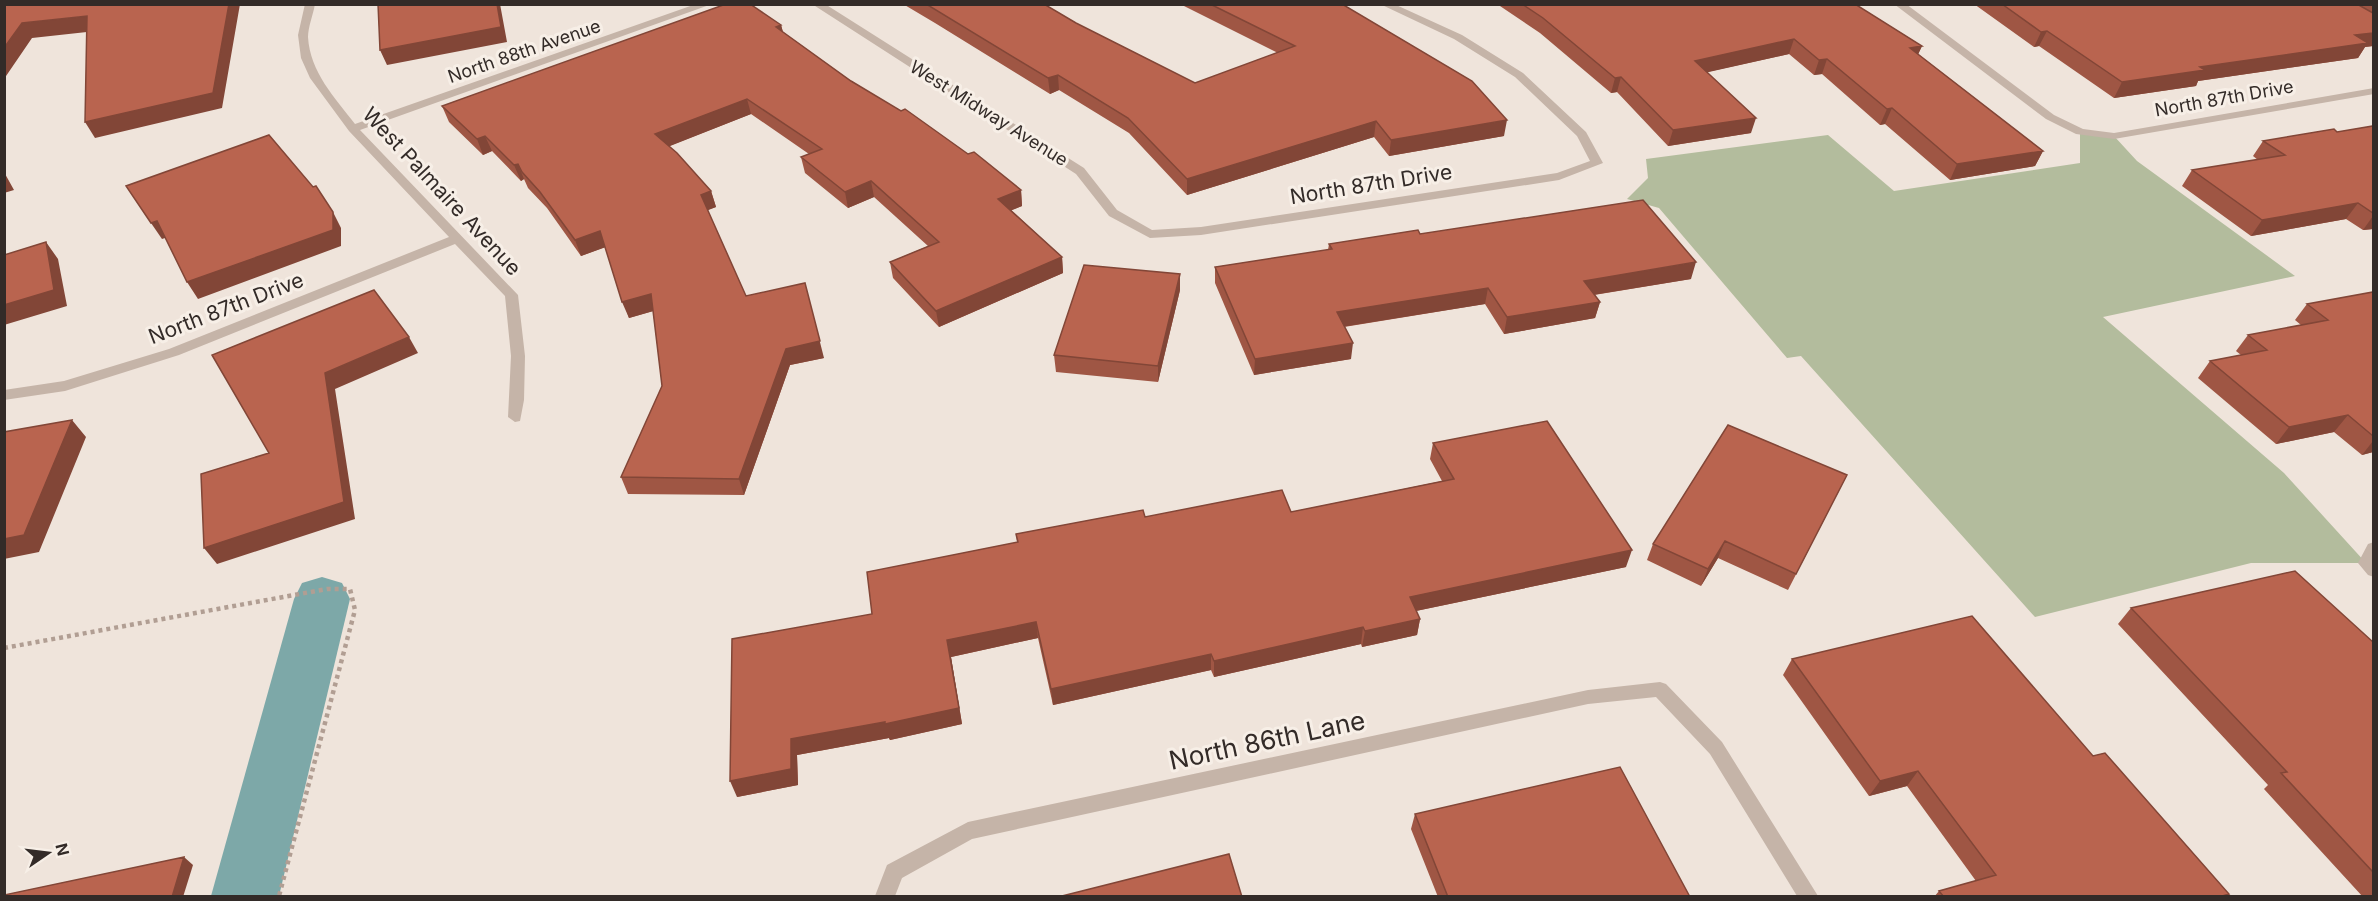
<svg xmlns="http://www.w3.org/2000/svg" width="2378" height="901" font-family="Inter,sans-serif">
  <rect width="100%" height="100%" fill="#efe4db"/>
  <path fill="#b3bc9d" d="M 2080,132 L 2114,136 L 2137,161 L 2295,276 L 2103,317 L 2284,473 L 2366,563 L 2251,563 L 2035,617 L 1801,356 L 1787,358 L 1659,208 L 1627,199 L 1648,178 L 1646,159 L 1828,135 L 1894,191 L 2080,163 Z"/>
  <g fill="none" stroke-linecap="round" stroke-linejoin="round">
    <path fill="#7da8a8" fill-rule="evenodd" d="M 322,577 L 342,583 L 350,599 L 279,896 L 211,896 L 294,599 L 302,583 Z"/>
    <path stroke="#b19e93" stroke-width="4.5" stroke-dasharray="4 4" stroke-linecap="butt" d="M 4,648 L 327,589 L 350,589 L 355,610 L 279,896"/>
    <path fill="#c5b4a8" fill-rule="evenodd" d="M 305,4 L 315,4 C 313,15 308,27 308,37 C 310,72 335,98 355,124 L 696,4 L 712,4 L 360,130 L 518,295 L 525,356 L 524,400 L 520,421 L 515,422 L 508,417 L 511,356 L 505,296 L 455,244 L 179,355 L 65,391 L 4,400 L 4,390 L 64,381 L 169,349 L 449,237 L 349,131 L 310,78 L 301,58 L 298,35 Z
      M 812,4 L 825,4 L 1084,168 L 1117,210 L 1152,230 L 1201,227 L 1557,173 L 1590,161 L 1577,136 L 1515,77 L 1454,39 L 1380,4 L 1394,4 L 1462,35 L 1523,73 L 1586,132 L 1603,163 L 1559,180 L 1201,235 L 1150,238 L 1109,216 L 1076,174 Z
      M 1894,4 L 1906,4 L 2054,115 L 2083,129 L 2114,133 L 2374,88 L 2374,94 L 2114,139 L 2076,134 L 2046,119 Z
      M 2374,542 L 2374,577 L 2368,575 L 2358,563 L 2368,544 Z
      M 1660,682 L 1666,684 L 1722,742 L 1818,896 L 1797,896 L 1710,754 L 1656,697 L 1588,704 L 972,839 L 902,878 L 895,896 L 875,896 L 887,865 L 968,822 L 1588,690 Z"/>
  </g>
  <path fill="#9f5644" d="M 903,4 L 1044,4 L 1076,23 L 1195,83 L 1278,53 L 1180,4 L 1342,4 L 1504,136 L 1389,156 L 1374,137 L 1187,195 L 1129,133 L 1059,90 L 1050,94 L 935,23 Z
    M 1497,4 L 1855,4 L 1922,46 L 1918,54 L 2043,151 L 2035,166 L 1950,180 L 1885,124 L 1880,125 L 1822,74 L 1814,75 L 1789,54 L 1707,72 L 1751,133 L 1668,146 L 1617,92 L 1611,93 L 1540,33 Z
    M 1974,4 L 2373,4 L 2373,46 L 2365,47 L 2358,58 L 2198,81 L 2196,86 L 2114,98 L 2039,46 L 2034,47 Z
    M 781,25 L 783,32 L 851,81 L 968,154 L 1021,190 L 1022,206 L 1011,210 L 1062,257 L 1063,273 L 939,327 L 893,278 L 890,262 L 928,246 L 874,197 L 848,208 L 805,173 L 801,157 L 809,154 L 751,114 L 669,146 L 711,191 L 716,207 L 707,210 L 746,296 L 824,358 L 790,365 L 744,495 L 628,494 L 621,477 L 662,386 L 653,311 L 629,318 L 605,247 L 581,256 L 547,208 L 528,188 L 524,179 L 521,181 L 492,151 L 483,155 L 449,122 L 442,106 Z
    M 2373,126 L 2373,229 L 2363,230 L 2346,219 L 2251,236 L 2182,186 L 2192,170 L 2258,160 L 2253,156 L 2263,141 L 2337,132 Z
    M 1420,234 L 1691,279 L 1594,295 L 1600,302 L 1595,318 L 1504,334 L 1485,304 L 1344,327 L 1351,359 L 1254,375 L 1215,283 L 1215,267 L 1328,250 L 1329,244 Z
    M 1180,290 L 1158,382 L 1056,372 L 1054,355 Z
    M 2373,292 L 2373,452 L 2362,455 L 2334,432 L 2276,444 L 2198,378 L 2210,361 L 2241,355 L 2236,351 L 2248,335 L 2301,325 L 2295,320 L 2307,304 Z
    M 1433,443 L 1626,567 L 1416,611 L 1420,619 L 1417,635 L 1362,647 L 1361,644 L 1214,677 L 1211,670 L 1053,705 L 1038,638 L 951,657 L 962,724 L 890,740 L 889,738 L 797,755 L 798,785 L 737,797 L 872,614 L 1017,542 L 1016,534 L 1145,517 L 1291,512 L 1442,481 L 1430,459 Z
    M 1847,475 L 1788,590 L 1718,558 L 1701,586 L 1647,560 L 1653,544 Z
    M 2131,608 L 2373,642 L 2373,897 L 2363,897 L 2264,789 L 2268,785 L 2118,624 Z
    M 1792,659 L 2093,756 L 2229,894 L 2225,897 L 1934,897 L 1939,891 L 1976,881 L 1907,786 L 1869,796 L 1783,675 Z
    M 1415,814 L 1690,897 L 1438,897 L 1411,829 Z"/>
  <path fill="#824637" d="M 229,4 L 240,4 L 222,108 L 95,138 L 85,122 Z
    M 497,4 L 500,4 L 507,42 L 387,65 L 380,50 Z
    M 87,16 L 96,31 L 32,38 L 4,79 L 4,48 L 22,23 Z
    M 781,25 L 785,40 L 776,27 Z
    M 2047,31 L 2039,46 L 2034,47 L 2041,32 Z
    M 2373,33 L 2373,46 L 2365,47 L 2358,58 L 2198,81 L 2196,86 L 2114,98 L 2122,82 L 2355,35 Z
    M 1794,39 L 1789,54 L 1691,76 L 1695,61 Z
    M 1922,46 L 1915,61 L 1910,48 Z
    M 1827,59 L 1822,74 L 1814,75 L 1819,60 Z
    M 1058,75 L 1059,90 L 1050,94 L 1048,78 Z
    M 1621,77 L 1617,92 L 1611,93 L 1615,78 Z
    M 747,99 L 751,114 L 660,150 L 655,134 Z
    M 1892,108 L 1885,124 L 1880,125 L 1887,109 Z
    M 1756,118 L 1751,133 L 1668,146 L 1673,130 Z
    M 1507,120 L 1504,136 L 1389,156 L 1391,140 Z
    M 1376,121 L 1374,137 L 1187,195 L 1187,179 Z
    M 485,136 L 492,151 L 483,155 L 477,139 Z
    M 2043,151 L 2035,166 L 1950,180 L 1957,164 Z
    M 518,164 L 524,179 L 521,181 L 514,165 Z
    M 4,172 L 14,190 L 4,193 Z
    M 871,181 L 874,197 L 848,208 L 845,192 Z
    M 1021,190 L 1022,206 L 1000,215 L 998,199 Z
    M 711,191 L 716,207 L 706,211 L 701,195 Z
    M 2358,203 L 2346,219 L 2251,236 L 2262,220 Z
    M 333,212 L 341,228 L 341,246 L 198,299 L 187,282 Z
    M 2373,216 L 2373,229 L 2363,230 Z
    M 157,221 L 168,237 L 162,239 L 151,223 Z
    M 600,231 L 606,247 L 581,256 L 575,240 Z
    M 46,242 L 58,259 L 67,306 L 4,325 L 4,305 Z
    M 1062,257 L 1063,273 L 939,327 L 936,311 Z
    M 1696,262 L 1691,279 L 1580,297 L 1584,281 Z
    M 1180,274 L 1180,290 L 1158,382 L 1158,366 Z
    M 805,283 L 824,358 L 790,365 L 744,495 L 739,479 Z
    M 1488,288 L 1485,304 L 1335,328 L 1337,312 Z
    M 651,294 L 657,310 L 629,318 L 622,302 Z
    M 1600,302 L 1595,318 L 1504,334 L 1507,317 Z
    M 409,337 L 418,353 L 335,389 L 355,519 L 217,564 L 204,548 L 325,373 Z
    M 1353,343 L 1351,359 L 1254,375 L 1255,359 Z
    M 2348,415 L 2334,432 L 2276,444 L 2289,427 Z
    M 72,420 L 86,437 L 39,552 L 4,559 L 4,539 Z
    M 2373,441 L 2373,452 L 2362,455 Z
    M 1725,541 L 1718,558 L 1701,586 L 1708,569 Z
    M 1632,550 L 1626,567 L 1406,613 L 1410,597 Z
    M 1420,619 L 1417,635 L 1362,647 L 1365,631 Z
    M 1036,622 L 1038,638 L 951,657 L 962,724 L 890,740 L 889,738 L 797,755 L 798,785 L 737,797 L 730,781 L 791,739 L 885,722 L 947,640 Z
    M 1363,627 L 1361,644 L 1214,677 L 1214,661 Z
    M 1211,654 L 1211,670 L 1053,705 L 1051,689 Z
    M 1918,771 L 1907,786 L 1869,796 L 1880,781 Z
    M 184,857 L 193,865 L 183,897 L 172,897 Z"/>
  <path fill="#b9644f" stroke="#824637" stroke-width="1.5" d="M 4,4 L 229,4 L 213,93 L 85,122 L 87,16 L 22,23 L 4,48 Z
    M 378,4 L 497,4 L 501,27 L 380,50 Z
    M 726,4 L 750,4 L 781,25 L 776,27 L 851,81 L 901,111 L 905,109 L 968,154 L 974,152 L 1021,190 L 998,199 L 1062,257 L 936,311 L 890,262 L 939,242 L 871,181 L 845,192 L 801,157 L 822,149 L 747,99 L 655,134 L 677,153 L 711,191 L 701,195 L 746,296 L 805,283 L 820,341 L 786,349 L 739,479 L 621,477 L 662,386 L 651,294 L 622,302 L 600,231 L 575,240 L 540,192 L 522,172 L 518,164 L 514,165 L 485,136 L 477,139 L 442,106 Z
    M 926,4 L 1044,4 L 1076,23 L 1195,83 L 1295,46 L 1210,4 L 1342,4 L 1472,81 L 1507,120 L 1391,140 L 1376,121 L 1187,179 L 1128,118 L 1058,75 L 1048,78 Z
    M 1522,4 L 1855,4 L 1922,46 L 1910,48 L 2043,151 L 1957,164 L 1892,108 L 1887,109 L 1827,59 L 1819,60 L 1794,39 L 1695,61 L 1756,118 L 1673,130 L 1621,77 L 1615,78 L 1543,18 Z
    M 2002,4 L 2357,4 L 2373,13 L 2373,33 L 2355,35 L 2368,43 L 2200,67 L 2205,70 L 2122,82 L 2047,31 L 2041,32 Z
    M 2373,126 L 2373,213 L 2358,203 L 2262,220 L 2192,170 L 2285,155 L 2263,141 L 2334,129 L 2337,132 Z
    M 269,135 L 313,187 L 316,186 L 333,212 L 333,230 L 187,282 L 157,221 L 151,223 L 126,186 Z
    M 1643,200 L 1696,262 L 1584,281 L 1600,302 L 1507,317 L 1488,288 L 1337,312 L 1353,343 L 1255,359 L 1215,267 L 1332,249 L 1329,244 L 1418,230 L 1420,234 Z
    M 46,242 L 54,290 L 4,305 L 4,255 Z
    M 1084,265 L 1180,274 L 1158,366 L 1054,355 Z
    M 374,290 L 409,337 L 325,373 L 344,502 L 204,548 L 201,474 L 269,453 L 212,355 Z
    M 2373,292 L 2373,436 L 2348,415 L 2289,427 L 2210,361 L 2267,350 L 2248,335 L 2328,320 L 2307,304 Z
    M 72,420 L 24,535 L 4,539 L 4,432 Z
    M 1547,421 L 1632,550 L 1410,597 L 1420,619 L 1365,631 L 1363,627 L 1214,661 L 1211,654 L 1051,689 L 1036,622 L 947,640 L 959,708 L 885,724 L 885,722 L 791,739 L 791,769 L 730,781 L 732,639 L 872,614 L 867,572 L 1018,542 L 1016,534 L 1143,510 L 1145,517 L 1282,490 L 1291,512 L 1454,479 L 1433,443 Z
    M 1728,425 L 1847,475 L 1796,574 L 1725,541 L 1708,569 L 1653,544 Z
    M 2295,571 L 2373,642 L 2373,872 L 2281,773 L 2287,772 L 2131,608 Z
    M 1972,616 L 2093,756 L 2105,753 L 2229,894 L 2219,897 L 1944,897 L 1939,891 L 1996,875 L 1918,771 L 1880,781 L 1792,659 Z
    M 1620,767 L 1690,897 L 1448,897 L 1415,814 Z
    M 1229,854 L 1242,897 L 1058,897 Z
    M 184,857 L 172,897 L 4,897 L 4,895 Z"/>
  <g text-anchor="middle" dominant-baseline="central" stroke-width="6" stroke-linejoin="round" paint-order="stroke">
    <g font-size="18" fill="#332b28" stroke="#f7efe7">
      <text transform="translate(524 51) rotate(-19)">North 88th Avenue</text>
      <text transform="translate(2224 98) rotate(-10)">North 87th Drive</text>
      <text transform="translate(989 113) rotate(32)">West Midway Avenue</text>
    </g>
    <g font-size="21" fill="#332b28" stroke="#f7efe7">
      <text transform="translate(1371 184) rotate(-9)">North 87th Drive</text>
      <text transform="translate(442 191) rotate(47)">West Palmaire Avenue</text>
      <text transform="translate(226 308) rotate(-21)">North 87th Drive</text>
    </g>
    <g font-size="26" fill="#332b28" stroke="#f7efe7">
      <text transform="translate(1267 740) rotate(-12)">North 86th Lane</text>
    </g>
  </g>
  <rect width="2378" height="901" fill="none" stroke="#332b28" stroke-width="12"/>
  <g transform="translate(48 853) rotate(76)" stroke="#f7efe7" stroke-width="4.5" paint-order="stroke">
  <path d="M0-4.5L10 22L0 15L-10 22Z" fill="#332b28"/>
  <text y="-9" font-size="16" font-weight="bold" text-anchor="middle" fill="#332b28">N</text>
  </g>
</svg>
